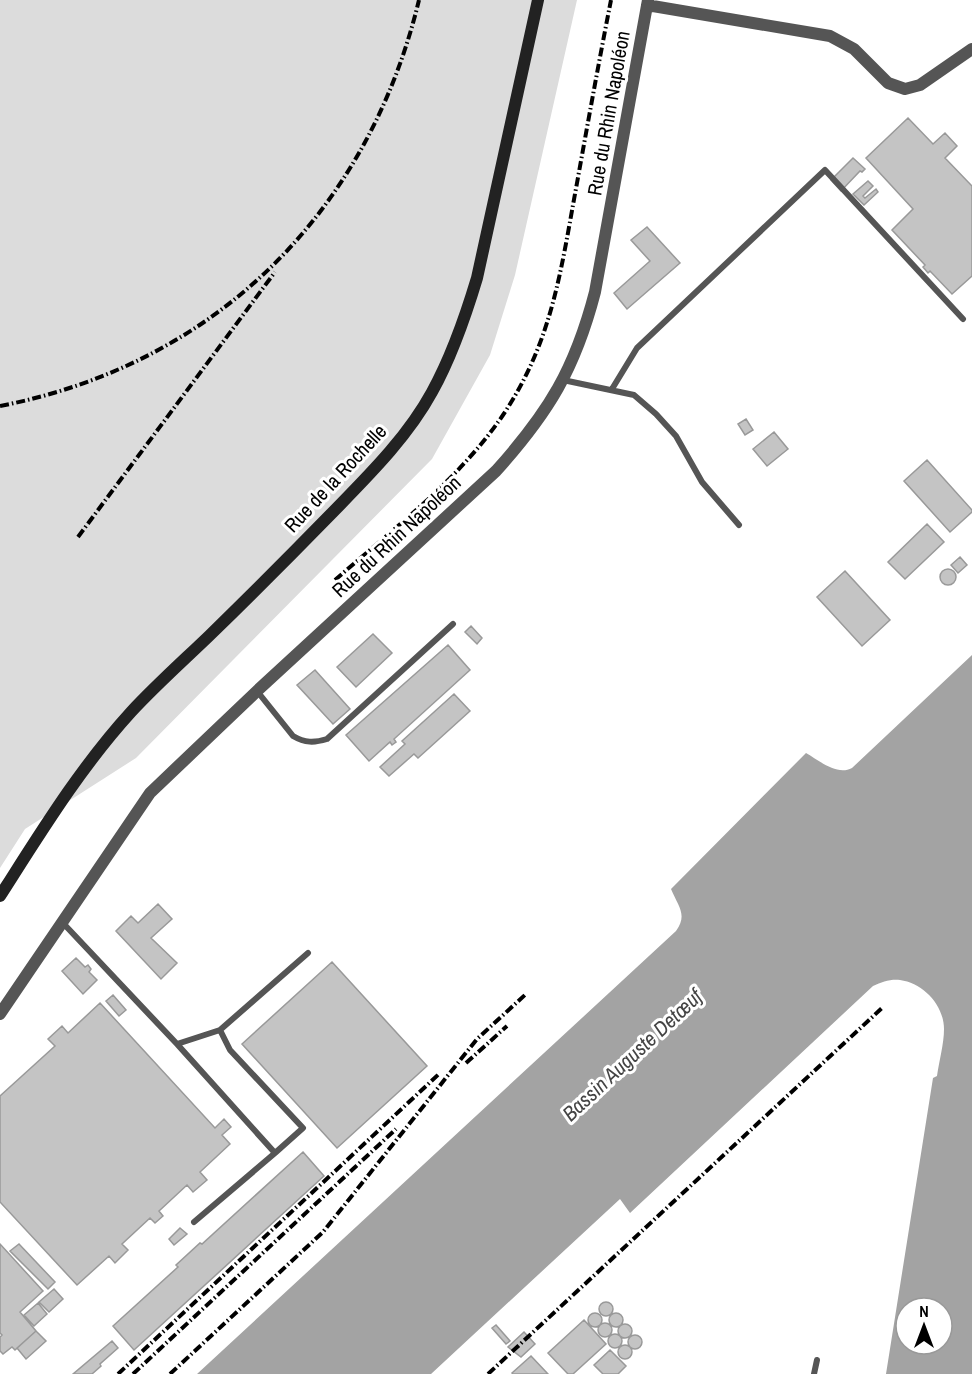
<svg xmlns="http://www.w3.org/2000/svg" width="972" height="1374" font-family="'Archivo Narrow',sans-serif">
  <rect width="100%" height="100%" fill="#fff"/>
  <path fill="#dcdcdc" d="M 0,0 L 577,0 L 515,275 L 490,355 L 432,459 L 136,758 L 25,829 L 0,868 Z"/>
  <path fill="#a3a3a3" fill-rule="evenodd" d="M 972,655 L 972,1374 L 886,1374 L 933,1078 L 937,1076 C 939,1061 944,1044 944,1029 C 944,1005 923,983 900,980 C 890,979 882,982 873,986 L 630,1213 L 620,1199 L 431,1374 L 197,1374 L 676,931 C 688,915 678,906 671,889 L 806,753 C 820,761 837,776 852,768 ZM 906,1308 L 942,1308 L 942,1344 L 906,1344 Z"/>
  <path fill="#c4c4c4" stroke="#999" stroke-width="1.5" d="M 908,118 L 933,144 L 945,133 L 957,146 L 945,158 L 972,186 L 972,276 L 952,294 L 930,271 L 928,273 L 923,267 L 925,265 L 892,230 L 913,209 L 866,158 Z
    M 853,158 L 865,169 L 862,172 L 860,171 L 841,191 L 831,180 Z
    M 868,181 L 873,186 L 863,196 L 865,198 L 876,189 L 878,192 L 864,205 L 853,194 Z
    M 647,227 L 680,263 L 627,309 L 614,293 L 650,261 L 631,240 Z
    M 746,419 L 753,430 L 745,435 L 738,424 Z
    M 774,432 L 788,449 L 767,466 L 753,449 Z
    M 927,460 L 972,510 L 972,512 L 950,532 L 904,481 Z
    M 927,524 L 944,542 L 905,579 L 888,562 Z
    M 960,557 L 967,565 L 958,573 L 951,565 Z
    M940 577a8 8 0 1 1 16 0a8 8 0 1 1-16 0Z
    M 845,571 L 890,620 L 862,646 L 817,597 Z
    M 471,626 L 482,638 L 477,644 L 465,632 Z
    M 373,634 L 392,653 L 356,687 L 337,667 Z
    M 448,645 L 470,670 L 394,739 L 396,742 L 392,745 L 390,742 L 369,761 L 346,735 Z
    M 315,670 L 350,709 L 333,724 L 297,685 Z
    M 454,694 L 470,711 L 418,758 L 414,754 L 389,776 L 380,767 L 405,744 L 402,741 Z
    M 158,904 L 172,919 L 151,938 L 177,963 L 161,979 L 116,931 L 131,916 L 138,923 Z
    M 76,958 L 85,967 L 88,965 L 91,969 L 89,972 L 97,980 L 83,994 L 62,971 Z
    M 332,962 L 427,1066 L 337,1148 L 242,1044 Z
    M 113,995 L 126,1010 L 119,1016 L 106,1001 Z
    M 100,1003 L 215,1128 L 224,1119 L 231,1127 L 222,1135 L 230,1144 L 200,1172 L 207,1180 L 193,1192 L 187,1185 L 159,1211 L 163,1216 L 155,1223 L 150,1218 L 122,1244 L 128,1250 L 115,1263 L 109,1256 L 77,1285 L 0,1202 L 0,1096 L 55,1046 L 48,1039 L 62,1026 L 68,1033 Z
    M 303,1152 L 324,1176 L 134,1350 L 113,1326 L 178,1267 L 176,1265 L 200,1243 L 202,1244 Z
    M 180,1228 L 187,1234 L 174,1245 L 169,1239 Z
    M 0,1244 L 43,1291 L 20,1312 L 36,1331 L 15,1350 L 12,1347 L 3,1354 L 0,1351 L 0,1337 L 2,1335 L 0,1333 Z
    M 19,1244 L 55,1282 L 48,1289 L 10,1251 Z
    M 54,1289 L 63,1299 L 49,1312 L 39,1302 Z
    M599 1309a7 7 0 1 1 14 0a7 7 0 1 1-14 0Z
    M 38,1303 L 47,1314 L 34,1326 L 24,1315 Z
    M588 1320a7 7 0 1 1 14 0a7 7 0 1 1-14 0Z
    M609 1320a7 7 0 1 1 14 0a7 7 0 1 1-14 0Z
    M 584,1320 L 606,1344 L 573,1374 L 568,1374 L 548,1353 Z
    M598 1330a7 7 0 1 1 14 0a7 7 0 1 1-14 0Z
    M618 1331a7 7 0 1 1 14 0a7 7 0 1 1-14 0Z
    M 496,1325 L 510,1341 L 506,1344 L 492,1328 Z
    M 36,1331 L 46,1341 L 26,1359 L 17,1348 Z
    M 524,1332 L 535,1344 L 521,1357 L 508,1347 Z
    M608 1341a7 7 0 1 1 14 0a7 7 0 1 1-14 0Z
    M628 1342a7 7 0 1 1 14 0a7 7 0 1 1-14 0Z
    M 112,1341 L 118,1348 L 100,1364 L 101,1366 L 92,1374 L 73,1374 Z
    M618 1352a7 7 0 1 1 14 0a7 7 0 1 1-14 0Z
    M 610,1350 L 626,1366 L 618,1374 L 603,1374 L 594,1365 Z
    M 531,1356 L 548,1374 L 513,1374 L 512,1373 Z"/>
  <g fill="none" stroke-linecap="round" stroke-linejoin="round">
    <path stroke="#555" stroke-width="6" d="M 563,380 L 634,395 L 656,414 L 676,436 L 702,482 L 739,525
      M 612,389 L 637,348 L 825,170 L 963,319
      M 257,691 L 293,736 C 305,743 314,743 327,739 L 453,624
      M 62,922 L 177,1044 L 275,1153 L 194,1222
      M 220,1030 L 230,1050 L 303,1128 L 275,1153
      M 177,1044 L 220,1030 L 308,953
      M 814,1374 L 817,1360"/>
    <path stroke="#555" stroke-width="12" d="M 647,5 L 830,36 L 854,49 L 888,83 L 905,89 L 920,85 L 972,49
      M 0,1014 L 150,793 L 257,691 L 496,471 C 549,412 575,369 595,292 L 648,0"/>
    <path stroke="#222" stroke-width="12" d="M 0,896 C 41,832 80,768 131,712 C 156,685 183,661 209,636 C 250,596 291,555 331,514 C 367,477 407,438 432,392 C 452,356 465,318 477,278 L 538,0"/>
    <path stroke="#000" stroke-width="4" stroke-dasharray="9 3 1.5 3" stroke-linecap="butt" d="M 0,406 C 216,364 368,212 419,0
      M 78,537 L 275,272
      M 335,580 C 393,529 459,480 503,415 C 553,340 561,269 577,183 C 588,122 599,61 611,0
      M 466,1063 L 507,1026
      M 118,1374 L 440,1073
      M 133,1374 L 396,1129
      M 170,1374 L 323,1232 L 477,1039 L 526,994
      M 488,1374 L 882,1008"/>
  </g>
  <g text-anchor="middle" dominant-baseline="central" stroke-width="6" stroke-linejoin="round" paint-order="stroke">
    <g font-size="20" fill="#000" stroke="#fff">
      <text transform="translate(608 113) rotate(-80)">Rue du Rhin Napoléon</text>
      <text transform="translate(335 478) rotate(-47)">Rue de la Rochelle</text>
      <text transform="translate(396 536) rotate(-43)">Rue du Rhin Napoléon</text>
    </g>
    <g font-size="21" font-style="italic" fill="#444" stroke="#fff">
      <text transform="translate(632 1055) rotate(-43)">Bassin Auguste Detœuf</text>
    </g>
  </g>
  <g transform="translate(924 1326)"><circle r="28" fill="#ffffff" stroke="#999999" stroke-width="1.5"/>
  <path d="M0-4.5L10 22L0 15L-10 22Z" fill="#000000"/>
  <text y="-9" font-size="16" font-weight="bold" text-anchor="middle" fill="#000000">N</text>
  </g>
</svg>
